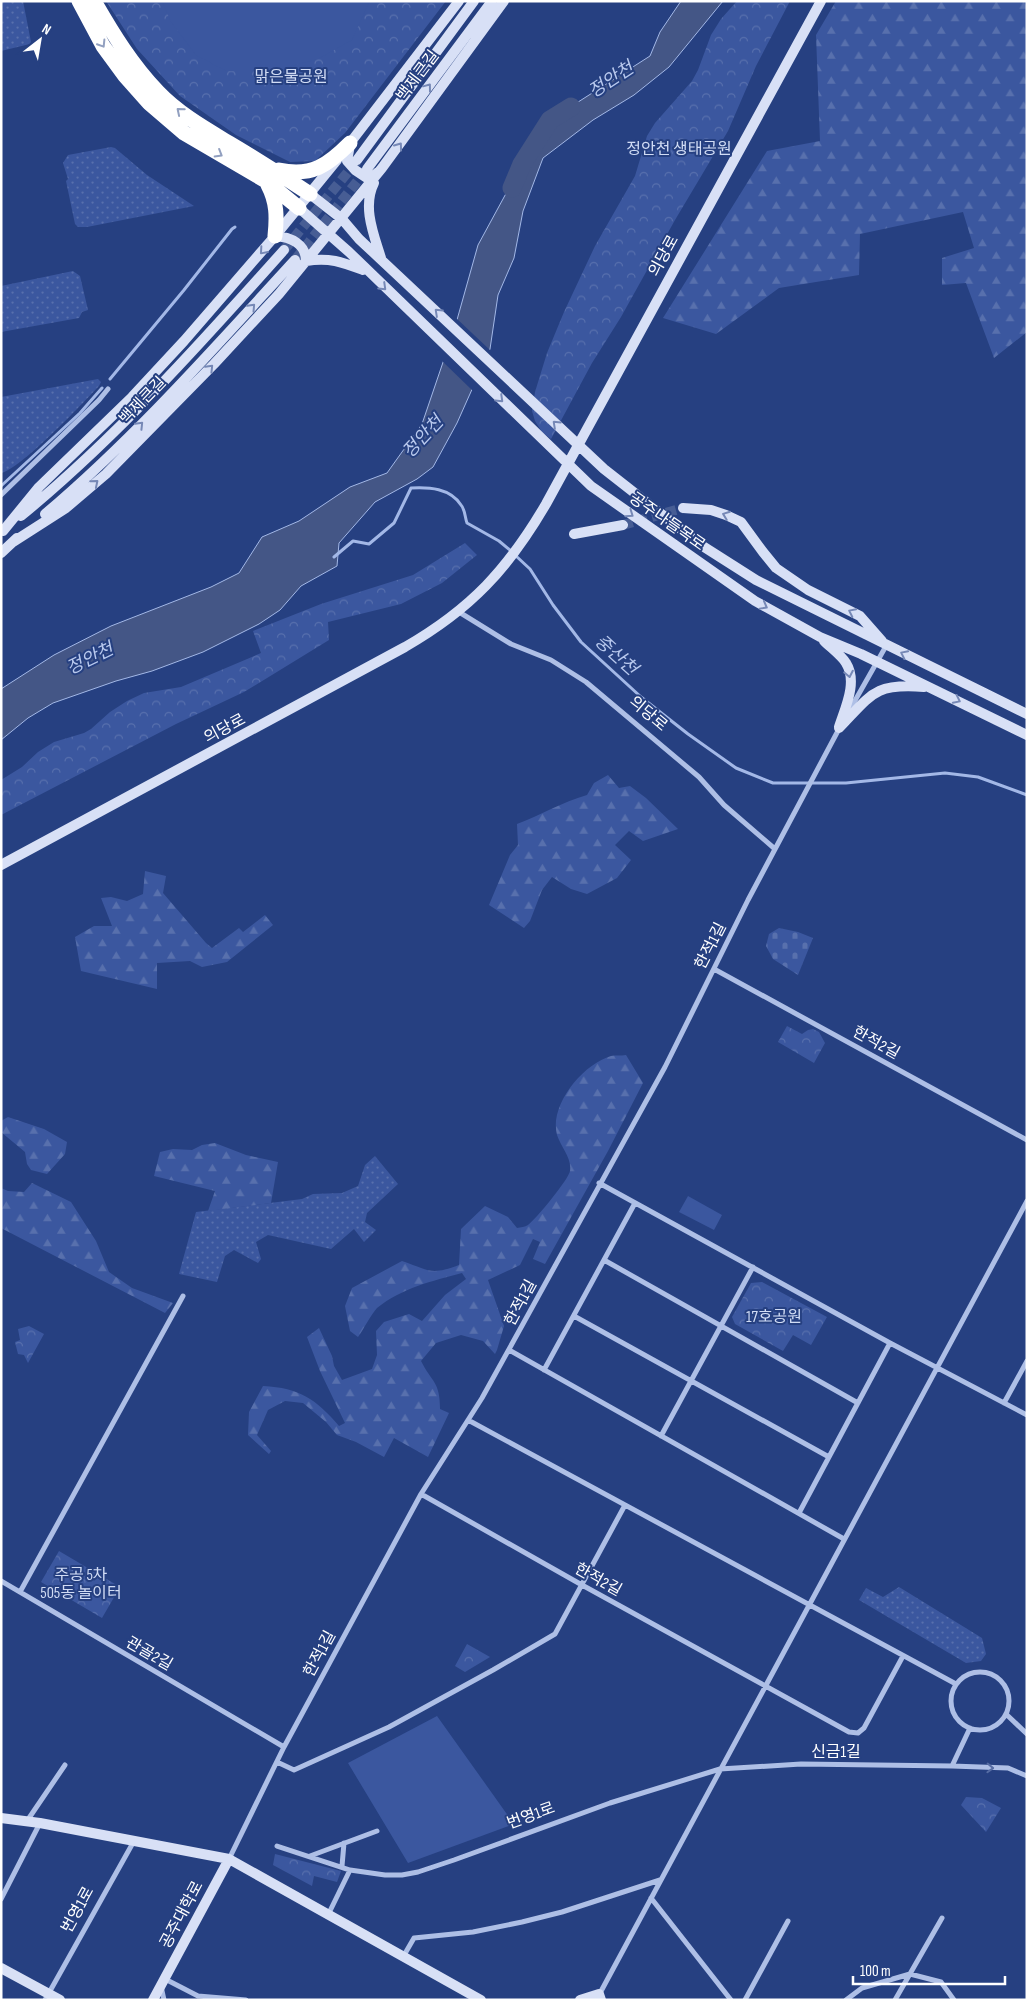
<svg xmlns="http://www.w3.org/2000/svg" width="1028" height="2001" font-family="'Sofia Sans Condensed','Noto Sans KR',sans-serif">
  <defs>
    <pattern id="grass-dots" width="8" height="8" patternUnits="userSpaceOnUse" patternTransform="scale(1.25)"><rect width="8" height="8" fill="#3b579f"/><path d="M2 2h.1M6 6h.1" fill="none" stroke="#5870ad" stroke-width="1.8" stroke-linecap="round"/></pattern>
    <pattern id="forest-firs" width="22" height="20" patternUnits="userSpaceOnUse" patternTransform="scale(1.25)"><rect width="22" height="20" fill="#3b579f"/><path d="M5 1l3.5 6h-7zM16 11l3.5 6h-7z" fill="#5870ad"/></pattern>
    <pattern id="cemetery-stones" width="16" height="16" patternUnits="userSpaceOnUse" patternTransform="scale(1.25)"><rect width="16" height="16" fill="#3b579f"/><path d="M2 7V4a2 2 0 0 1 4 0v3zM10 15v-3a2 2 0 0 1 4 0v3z" fill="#5870ad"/></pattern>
    <pattern id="park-crowns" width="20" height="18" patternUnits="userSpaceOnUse" patternTransform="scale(1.25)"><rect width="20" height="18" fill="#3b579f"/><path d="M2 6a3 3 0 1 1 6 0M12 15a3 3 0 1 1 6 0" fill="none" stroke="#5870ad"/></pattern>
  </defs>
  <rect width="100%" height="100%" fill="#264081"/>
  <path fill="url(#grass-dots)" d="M 1,1 L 23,1 L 31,42 L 30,44 L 1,51 Z
    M 111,147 L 115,148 L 147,175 L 194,206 L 87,227 L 78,227 L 75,224 L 66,181 L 68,179 L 63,163 L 68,155 Z
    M 73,271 L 80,276 L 88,310 L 82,312 L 79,318 L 1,332 L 1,286 Z
    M 98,379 L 101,382 L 99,386 C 83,403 20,470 1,473 L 1,397 Z
    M 375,1156 L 398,1184 L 367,1213 L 365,1222 L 376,1230 L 364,1242 L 354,1229 L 331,1249 L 268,1235 L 256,1242 L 261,1259 L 258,1263 L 234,1250 L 225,1256 L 217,1282 L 179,1274 L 196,1212 L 302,1199 L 313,1194 L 342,1193 L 358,1186 L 365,1165 Z
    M 899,1587 L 982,1638 L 986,1654 L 981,1661 L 966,1663 L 859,1600 L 866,1588 L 883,1597 Z"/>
  <path fill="url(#forest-firs)" d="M 836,1 L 1027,1 L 1027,332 L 994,358 L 966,283 L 942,285 L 942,258 L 974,248 L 963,212 L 860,234 L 859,275 L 779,288 L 716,334 L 663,318 L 767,151 L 820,141 L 816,35 Z
    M 608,775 L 619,788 L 630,786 L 646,798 L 678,829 L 643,841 L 629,831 L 615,845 L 631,860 L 617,878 L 587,894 L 571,889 L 552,877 L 542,890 L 530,921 L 524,928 L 489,905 L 510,855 L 518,845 L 517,824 C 541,815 562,802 587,795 L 594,783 Z
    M 145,871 L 166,876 L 163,893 L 206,943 L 212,948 L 239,928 L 243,932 L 265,915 L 273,925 L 227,962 L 202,967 L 190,961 L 157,963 L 157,989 L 81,971 L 75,937 L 94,926 L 112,926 L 101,898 L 111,897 L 127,901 L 143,894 Z
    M 626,1055 L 643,1083 L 608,1151 L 545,1264 L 533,1259 L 540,1242 L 533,1239 L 520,1265 L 488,1280 L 504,1326 L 497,1350 L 495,1354 L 483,1341 L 461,1335 L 436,1343 L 421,1361 C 432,1383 440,1381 440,1409 L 449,1413 L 428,1457 L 394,1438 L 384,1457 L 356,1442 L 337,1435 L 326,1422 L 303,1403 L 285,1401 L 268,1410 L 257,1435 L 271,1451 L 269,1454 L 248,1435 L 249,1412 L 263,1386 C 300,1388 316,1399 339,1426 L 345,1423 L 320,1371 L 307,1337 L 319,1328 L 332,1356 L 334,1366 L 342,1380 L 372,1369 L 377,1355 L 376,1331 L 384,1322 L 409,1314 L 422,1321 L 445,1295 L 466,1279 L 462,1273 C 432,1281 402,1288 377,1308 C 372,1313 363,1330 358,1337 L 350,1331 L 345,1306 L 352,1288 L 402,1261 C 429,1270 430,1276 459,1265 L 461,1229 L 485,1206 L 508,1217 L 517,1228 C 521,1227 525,1227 528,1225 C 536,1219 569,1179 570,1171 C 572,1158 561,1147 557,1135 C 549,1105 583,1064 611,1056 C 615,1055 621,1056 626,1055 Z
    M 8,1117 L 44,1129 L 67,1142 L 65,1154 L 47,1174 L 31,1170 L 27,1164 L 25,1152 L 1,1132 L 1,1121 Z
    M 215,1143 L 246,1155 L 278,1162 L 271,1203 L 208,1211 L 215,1191 L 154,1176 L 160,1152 L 173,1149 L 192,1150 L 202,1145 Z
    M 32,1183 L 71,1202 L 96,1241 L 109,1272 L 132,1288 L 173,1303 L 165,1313 L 1,1228 L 1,1188 L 8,1191 L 24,1192 Z"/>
  <path fill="url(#cemetery-stones)" d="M 779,928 L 798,932 L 813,938 L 798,975 L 773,959 L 766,946 L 769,934 Z"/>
  <path fill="url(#park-crowns)" d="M 106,1 L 446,1 L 345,133 L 315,161 L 290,162 L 236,135 L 180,96 L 137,49 Z
    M 737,1 L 790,1 L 756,66 L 728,131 L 675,220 L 621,317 L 592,363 L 551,439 L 542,432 L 535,421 L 532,411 L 535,392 L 547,353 L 564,312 L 595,246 L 635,176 L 647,136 L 655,123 L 692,81 L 698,70 L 711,35 L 721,19 Z
    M 465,543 L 477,555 L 442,583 L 401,604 L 328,622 L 329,640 L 244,692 L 176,724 L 1,815 L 1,780 L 22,767 L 38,752 L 54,742 L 84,733 L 91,729 L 110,712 L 127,701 L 144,693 L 181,687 L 261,653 L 253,631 L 321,604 L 413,575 Z
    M 787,1026 L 802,1034 L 808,1030 L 813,1029 L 819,1032 L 825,1043 L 814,1063 L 778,1042 Z
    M 762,1282 L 827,1317 L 811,1345 L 793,1335 L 783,1351 L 735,1324 L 732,1317 L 751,1283 Z
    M 29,1326 L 44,1334 L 28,1363 L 24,1355 L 18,1354 L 15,1342 L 20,1340 L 18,1329 Z
    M 59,1551 L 120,1587 L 102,1618 L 41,1582 Z
    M 467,1644 L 490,1657 L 465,1672 L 455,1666 Z
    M 966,1797 L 982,1798 L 1001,1808 L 986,1832 L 961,1805 Z
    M 275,1854 L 341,1871 L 337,1882 L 314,1876 L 312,1886 L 273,1865 Z"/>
  <path fill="#3b579f" d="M 162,1 L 369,1 L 369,2 L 352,40 L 318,59 L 272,71 L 226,71 L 196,55 L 171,22 Z
    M 688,1196 L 722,1215 L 714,1230 L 679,1212 Z
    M 437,1716 L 514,1824 L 408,1863 L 348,1763 Z"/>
  <path fill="#445686" stroke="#a3b8e7" d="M 681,1 L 723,1 L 669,67 L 634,95 L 593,120 L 543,158 L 523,211 L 514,258 L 498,295 L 490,349 L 457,423 L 433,467 L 417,479 L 375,502 L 339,543 L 337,566 L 301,586 L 280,610 L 259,624 L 203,652 L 152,671 L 116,681 L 53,703 L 28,718 L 1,740 L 1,689 L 54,655 L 111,626 L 211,587 L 239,573 L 262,537 L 299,521 L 350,487 L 387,473 L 422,424 L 455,327 L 478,245 L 522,164 L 550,120 L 650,56 L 660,32 Z"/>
  <path fill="#264081" d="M 455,317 L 491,351 L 473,391 L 441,360 Z"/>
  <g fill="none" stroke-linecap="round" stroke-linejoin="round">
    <path stroke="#a3b8e7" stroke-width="3" d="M 110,379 L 184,290 L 232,229 L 235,227
      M 1,486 L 80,413 L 102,388
      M 516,556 L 530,569 L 553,605 L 581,642 L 641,697 L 688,734 L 736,768 L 773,783 L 846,783 L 945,773 L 978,777 L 1027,795
      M 334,557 L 353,541 L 369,544 L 394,523 L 411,488 C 429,487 450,488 461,505 C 465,509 465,518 467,523 L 499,541 L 511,551"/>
    <path stroke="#445686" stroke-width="19" d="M 512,188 L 522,164 L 550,120 L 571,107"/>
    <path stroke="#475d94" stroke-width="10" stroke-dasharray="10 5" stroke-linecap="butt" d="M 284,250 L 357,161
      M 295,260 L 367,169
      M 623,525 L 683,508"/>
    <path stroke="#aebfe6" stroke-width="5" d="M 1,495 L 99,400 L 108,389
      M 459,612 L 511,644 L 551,660 L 586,682 L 699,777 L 724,805 L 775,849
      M 848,713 L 886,646
      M 714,969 L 1027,1140
      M 599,1183 L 890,1343 L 1027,1415
      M 604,1260 L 858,1403
      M 574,1316 L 829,1457
      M 509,1350 L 844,1539
      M 544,1370 L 635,1203
      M 1004,1403 L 1027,1361
      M 468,1420 L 956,1684
      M 661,1436 L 753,1267
      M 421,1494 L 582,1585 L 849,1732 L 858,1733 L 864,1728 L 903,1656
      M 799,1513 L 890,1343
      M 1,1581 L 284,1747
      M 20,1592 L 183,1296
      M951 1701a29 29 0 1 1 58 0a29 29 0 1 1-58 0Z
      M 1007,1715 L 1027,1734
      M 277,1762 L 294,1770 L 389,1727 L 493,1670 L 555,1634 L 625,1505
      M 952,1766 L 1008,1768 L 1027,1776
      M 27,1821 L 65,1765
      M 277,1846 L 350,1870
      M 310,1856 L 377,1831
      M 229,1859 L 284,1747 L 421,1494 L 482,1398 L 665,1067 L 748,900 L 840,727
      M 342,1866 L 344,1843
      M 651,1898 L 731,2000
      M 1,1899 L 40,1823
      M 328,1915 L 350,1870 L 385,1875 L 402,1875 L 418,1872 L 454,1860 L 610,1803 L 720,1769 L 801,1764 L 952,1766 L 970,1728
      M 403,1957 L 414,1938 L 473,1932 L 522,1922 L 562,1912 L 660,1880
      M 165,1979 L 198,1996 L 246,2000
      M 161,1986 L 164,2000
      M 599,1995 L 1027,1201
      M 45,2000 L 134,1841
      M 745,2000 L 788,1921
      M 846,2000 L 862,1988 L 910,1974 L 941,1982 L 954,2000
      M 895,2000 L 942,1918"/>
    <path stroke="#d8e0f6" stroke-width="10" d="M 350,145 L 347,161 L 355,170 L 367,178 L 372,177 L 378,172
      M 347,147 L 459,1
      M 357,160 L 474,1
      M 367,169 L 492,1
      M 374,183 C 362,207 374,235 381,258
      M 310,194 L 342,219 L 359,239 L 604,469 L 701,545 L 756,580 L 1027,714
      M 299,208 L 349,252 L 591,486 L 755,601 L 820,637 L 861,654 L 1027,735
      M 275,236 C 291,237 306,244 306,261 C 329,257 342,262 363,270
      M 683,508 L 711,510 L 726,515 L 741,522 L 763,552 L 776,568 L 808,590 L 860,616 L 882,641
      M 45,514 C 136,437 215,347 295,260
      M 21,516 C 117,437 201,343 284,250
      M 3,531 L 39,487 L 132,397 L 184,341 L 275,236 L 337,160
      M 574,534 L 623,525
      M 13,542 L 66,508 L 106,474 L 214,364 L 279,294 L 382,168 L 504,1
      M 1,553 L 17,538
      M 824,641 C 830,647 842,656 846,663 C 858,682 845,708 839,727
      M 839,728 C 872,694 874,683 924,687
      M 1,865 L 405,647 C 471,609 508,569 546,504 L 821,1
      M 1,1818 L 40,1823 L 229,1859 L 481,2000
      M 1,1968 L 60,2000
      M 153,2000 L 229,1859
      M 580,2000 L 599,1994 L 601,2000"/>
    <path stroke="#fff" stroke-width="15" d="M 79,1 L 103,46 L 125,76 L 149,103 L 184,133 L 266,181 L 299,208
      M 94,1 C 113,34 132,65 158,92 C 178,113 204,128 229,143 C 256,159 283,176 310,194
      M 279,170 C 312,177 328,165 350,143
      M 268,185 C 277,202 277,217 275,236"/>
  </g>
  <defs><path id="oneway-chevron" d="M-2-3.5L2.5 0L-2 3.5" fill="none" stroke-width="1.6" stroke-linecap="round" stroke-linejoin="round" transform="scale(1.25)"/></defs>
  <g stroke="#92a0c0">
    <use href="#oneway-chevron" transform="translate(102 44) rotate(58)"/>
    <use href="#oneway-chevron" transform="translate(180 111) rotate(-140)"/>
    <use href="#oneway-chevron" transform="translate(219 154) rotate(31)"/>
  </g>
  <g stroke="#7688b6">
    <use href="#oneway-chevron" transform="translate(428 87) rotate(-53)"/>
    <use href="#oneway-chevron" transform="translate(399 146) rotate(-54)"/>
    <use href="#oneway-chevron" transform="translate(263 251) rotate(131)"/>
    <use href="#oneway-chevron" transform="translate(383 287) rotate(44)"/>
    <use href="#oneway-chevron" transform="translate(252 307) rotate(-47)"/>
    <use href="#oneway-chevron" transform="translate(438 312) rotate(-137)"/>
    <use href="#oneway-chevron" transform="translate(210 368) rotate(-46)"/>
    <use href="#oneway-chevron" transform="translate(500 399) rotate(44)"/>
    <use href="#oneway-chevron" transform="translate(556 424) rotate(-137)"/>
    <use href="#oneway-chevron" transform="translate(140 425) rotate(-46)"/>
    <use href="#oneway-chevron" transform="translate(95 483) rotate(-40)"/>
    <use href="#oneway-chevron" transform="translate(630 514) rotate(35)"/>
    <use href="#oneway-chevron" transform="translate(726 515) rotate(-159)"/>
    <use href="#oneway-chevron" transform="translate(764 606) rotate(29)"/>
    <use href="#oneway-chevron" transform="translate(852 612) rotate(-154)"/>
    <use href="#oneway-chevron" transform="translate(904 654) rotate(-154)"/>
    <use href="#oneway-chevron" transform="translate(849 674) rotate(79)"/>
    <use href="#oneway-chevron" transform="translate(957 700) rotate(26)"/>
  </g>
  <use stroke="#566ca4" href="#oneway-chevron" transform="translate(990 1768) rotate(2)"/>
  <g text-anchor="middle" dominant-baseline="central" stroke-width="4" stroke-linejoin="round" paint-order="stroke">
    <g font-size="16" fill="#fff" stroke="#264081">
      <text transform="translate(418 76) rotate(-53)">백제큰길</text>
      <text transform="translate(664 256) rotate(-61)">의당로</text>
      <text transform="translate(143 401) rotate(-46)">백제큰길</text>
      <text transform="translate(667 522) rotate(35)">공주나들목로</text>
      <text transform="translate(648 714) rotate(40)">의당로</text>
      <text transform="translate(225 729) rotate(-28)">의당로</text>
      <text transform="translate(711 946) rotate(-63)">한적1길</text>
      <text transform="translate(876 1043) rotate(29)">한적2길</text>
      <text transform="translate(521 1303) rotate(-62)">한적1길</text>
      <text transform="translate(598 1580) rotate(29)">한적2길</text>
      <text transform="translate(149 1654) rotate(30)">관골2길</text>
      <text transform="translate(320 1654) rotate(-62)">한적1길</text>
      <text x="836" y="1752">신금1길</text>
      <text transform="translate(531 1816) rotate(-20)">번영1로</text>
      <text transform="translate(78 1910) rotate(-61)">번영1로</text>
      <text transform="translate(182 1915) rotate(-62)">공주대학로</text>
    </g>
    <g font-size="16" fill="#d1dcf5" stroke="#264081">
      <text x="291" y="77">맑은물공원</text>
      <text x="679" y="149">정안천 생태공원</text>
      <text x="774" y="1317">17호공원</text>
      <text x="81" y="1575">주공 5차<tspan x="81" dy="18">505동 놀이터</tspan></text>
    </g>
    <g font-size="18" font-style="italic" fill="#b9c9ee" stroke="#264081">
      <text transform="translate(611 80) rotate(-33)">정안천</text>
      <text transform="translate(423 437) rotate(-47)">정안천</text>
      <text transform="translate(616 655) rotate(42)">중산천</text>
      <text transform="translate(90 659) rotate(-26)">정안천</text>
    </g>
  </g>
  <rect width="1028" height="2001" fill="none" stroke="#ffffff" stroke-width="5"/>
  <g transform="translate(40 40) rotate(31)" stroke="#264081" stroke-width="4" paint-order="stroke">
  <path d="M0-4L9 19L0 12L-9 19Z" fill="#ffffff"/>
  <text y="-8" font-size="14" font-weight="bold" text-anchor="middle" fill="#ffffff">N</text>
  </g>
  <path d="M853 1976v8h152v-8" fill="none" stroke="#ffffff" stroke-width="2.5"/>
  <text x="860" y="1976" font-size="15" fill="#ffffff" stroke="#264081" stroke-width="4" paint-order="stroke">100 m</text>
</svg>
